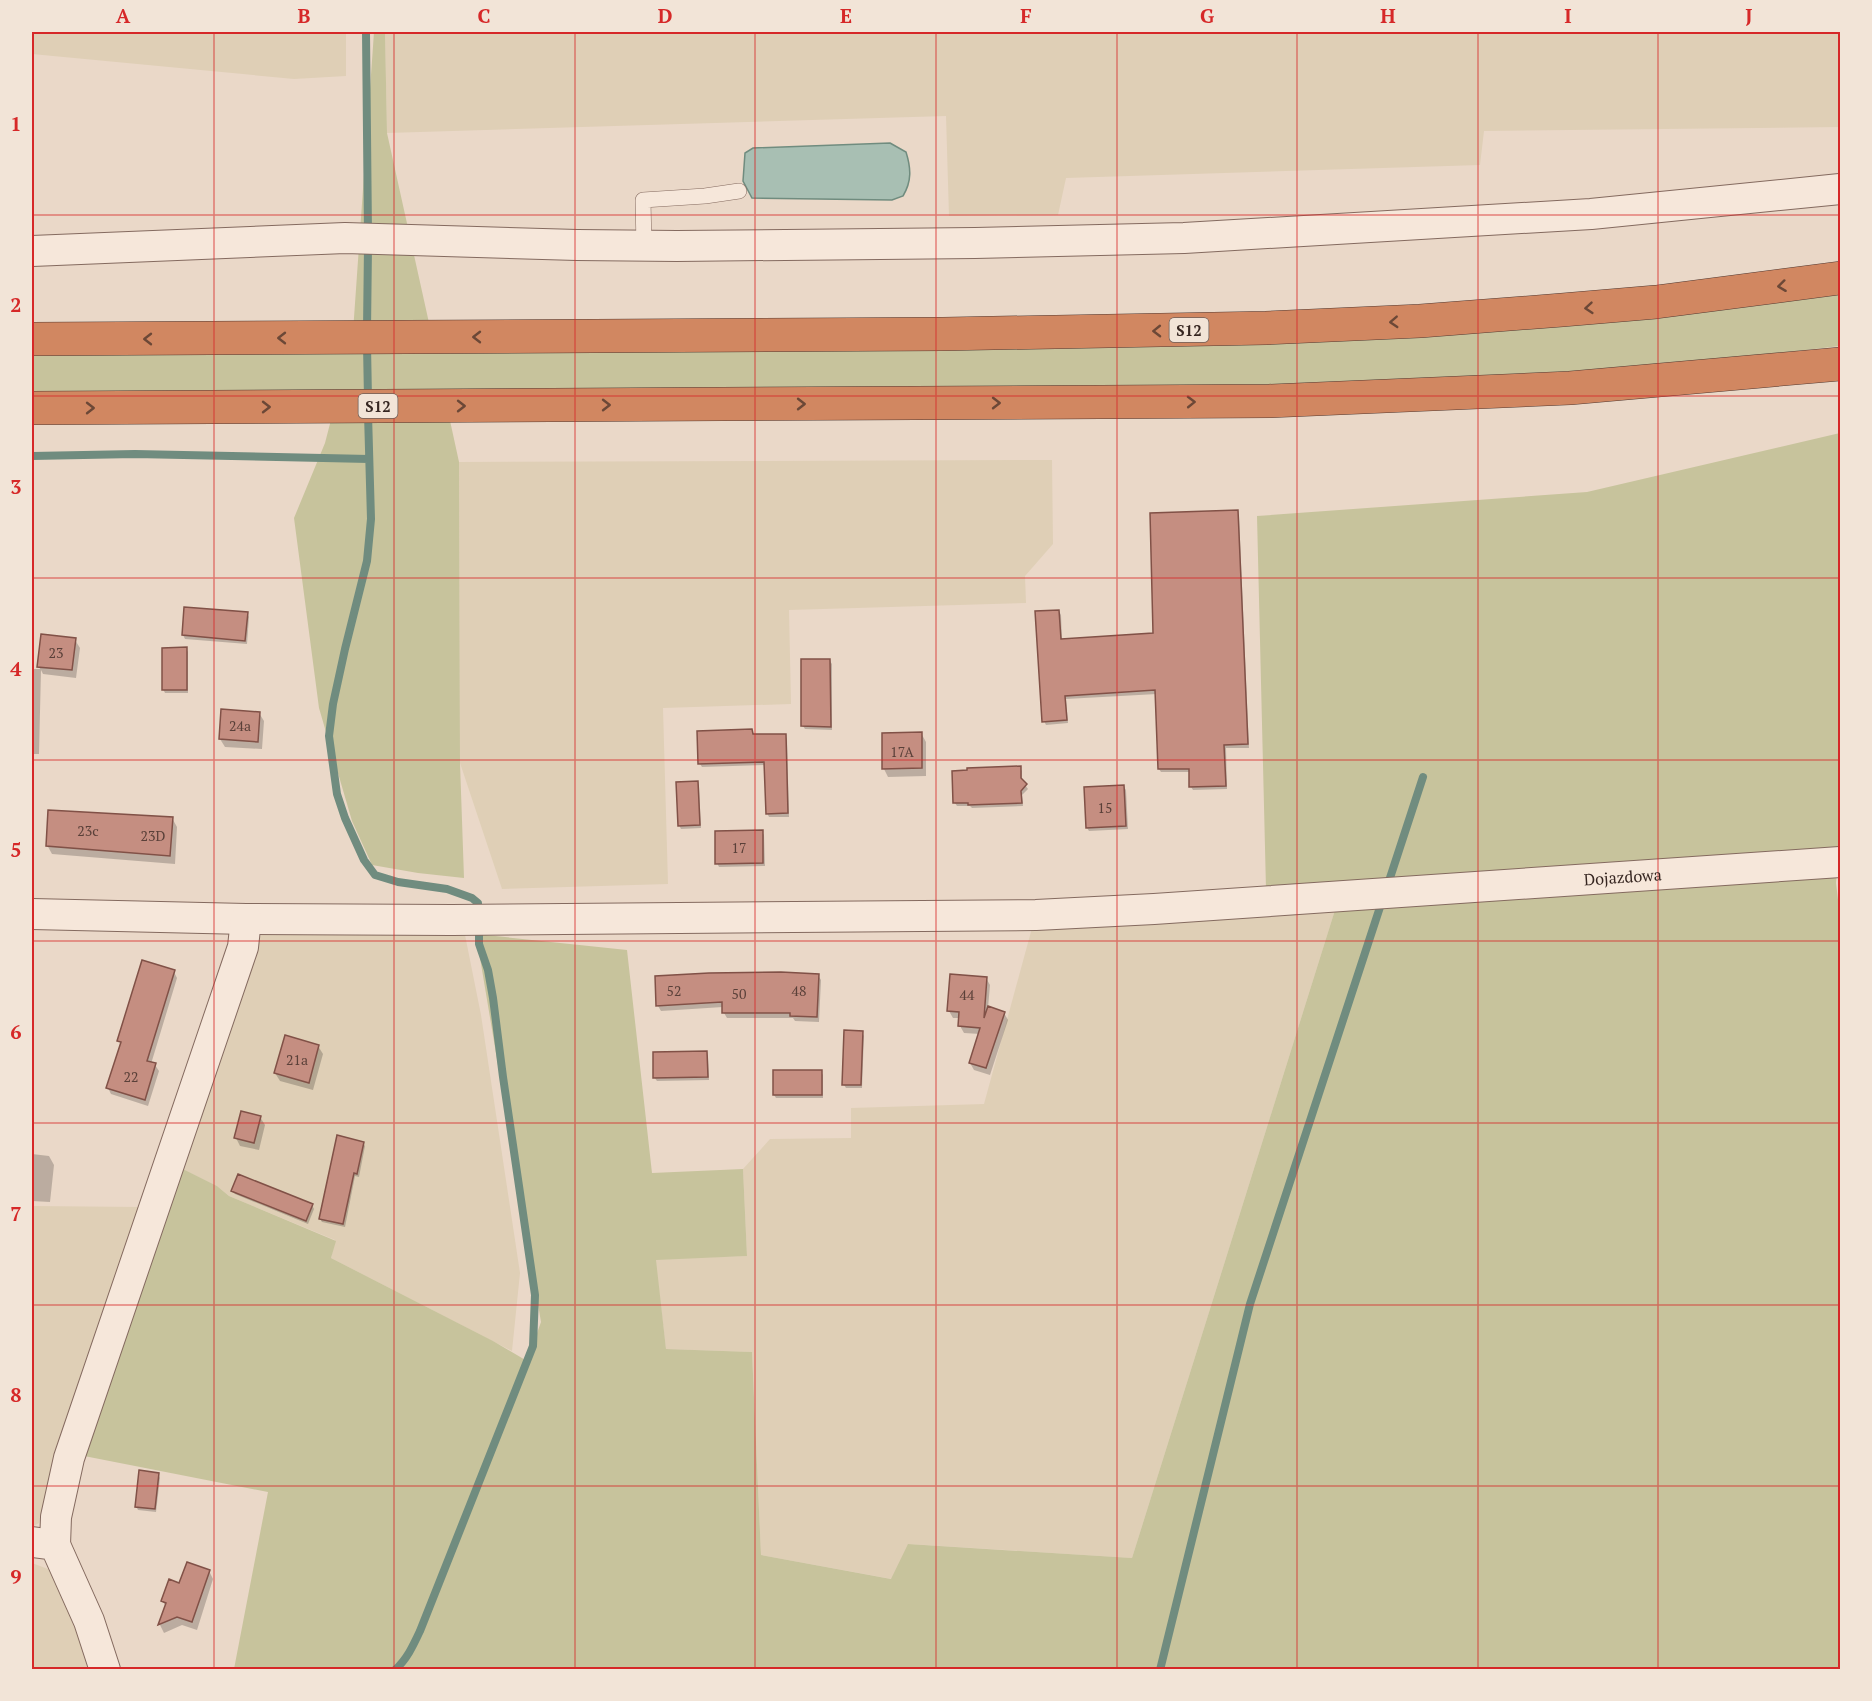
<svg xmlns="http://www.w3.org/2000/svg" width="1872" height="1701" font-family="'PT Serif',serif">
  <rect width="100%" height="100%" fill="#ead8c8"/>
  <path fill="#dfcfb6" d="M 32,32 L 346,32 L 346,76 L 294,79 L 32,54 Z
    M 385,32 L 1840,32 L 1840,127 L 1484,131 L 1480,165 L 1066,178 L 1058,215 L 949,216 L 946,116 L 387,133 Z
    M 1052,460 L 1053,544 L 1025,576 L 1026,603 L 789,610 L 791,704 L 663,708 L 668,884 L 502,889 L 460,763 L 459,462 Z
    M 1335,910 L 1132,1558 L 909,1544 L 892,1579 L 761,1555 L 752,1352 L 666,1349 L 655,1259 L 747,1256 L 743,1169 L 770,1139 L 851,1138 L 851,1108 L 984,1104 L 1032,928 Z
    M 464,930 L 481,1015 L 520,1273 L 512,1351 L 331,1258 L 335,1240 L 229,1196 L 217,1186 L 179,1167 L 253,945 L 265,931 Z
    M 32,1206 L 140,1207 L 82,1371 L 53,1462 L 39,1523 L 32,1527 Z
    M 32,1563 L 56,1572 L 92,1669 L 32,1669 Z"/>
  <path fill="#c7c39c" d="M 374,32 L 385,32 L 387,133 L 435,350 L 1840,294 L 1840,346 L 1729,359 L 1580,372 L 1206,388 L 444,393 L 459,462 L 460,763 L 464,878 L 418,873 L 372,865 L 352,821 L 319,708 L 294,518 L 325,443 L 338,393 L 32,395 L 32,350 L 353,332 Z
    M 1840,433 L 1840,835 L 1836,883 L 1840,916 L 1840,1669 L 234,1669 L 268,1492 L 79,1455 L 179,1167 L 217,1186 L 229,1196 L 336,1241 L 331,1258 L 493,1341 L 527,1361 L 541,1322 L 476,934 L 627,950 L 652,1173 L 743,1169 L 747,1256 L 656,1260 L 666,1349 L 752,1352 L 761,1555 L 891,1579 L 908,1544 L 1132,1558 L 1335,910 L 1266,889 L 1257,516 L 1587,492 Z"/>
  <path fill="#a8bfb3" stroke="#708c7f" stroke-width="1.5" d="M 890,143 L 906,152 C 911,168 912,181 903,196 L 892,200 L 752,198 L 743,181 L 745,153 L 753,148 Z"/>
  <path fill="#0003" d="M 1237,512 L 1239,516 L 1249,748 L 1226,748 L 1227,789 L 1193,790 L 1191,787 L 1191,772 L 1161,772 L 1159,769 L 1157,694 L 1066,699 L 1068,723 L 1046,725 L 1044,721 L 1059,611 L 1061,615 L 1062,640 L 1155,635 Z
    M 247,613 L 249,617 L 247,644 L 185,639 L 183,635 Z
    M 75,640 L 80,648 L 76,678 L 43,674 L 41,670 L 39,754 L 32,754 L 32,669 L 40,669 L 39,666 Z
    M 186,649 L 188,652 L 188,693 L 165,693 L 163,689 Z
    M 830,661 L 832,664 L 832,730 L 805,729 L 803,726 Z
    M 259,713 L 264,721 L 262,749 L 225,747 L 220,739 Z
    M 752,731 L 754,734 L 785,735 L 787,739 L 789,817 L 769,817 L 767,813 L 766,765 L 702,767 L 700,764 Z
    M 921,733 L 926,742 L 926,776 L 888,777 L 884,769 L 883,734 Z
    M 1020,768 L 1022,771 L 1022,781 L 1028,789 L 1022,795 L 1023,806 L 972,808 L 970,806 L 957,806 L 955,803 Z
    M 697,782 L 699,786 L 701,828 L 681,829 L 679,825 Z
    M 1124,787 L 1126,790 L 1128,829 L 1089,831 L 1087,828 Z
    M 172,818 L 177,827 L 175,864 L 52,854 L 47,845 Z
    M 762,832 L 764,835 L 765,866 L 719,867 L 717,863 Z
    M 174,972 L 177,978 L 151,1064 L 155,1065 L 159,1071 L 148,1106 L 111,1094 L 108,1088 L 122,1046 L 119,1041 Z
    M 818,975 L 821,980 L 819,1022 L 795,1021 L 793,1018 L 727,1018 L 724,1013 L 723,1007 L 661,1011 L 658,1006 Z
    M 986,978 L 990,985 L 988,1008 L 1004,1013 L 1008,1020 L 990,1075 L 974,1070 L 970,1063 L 980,1034 L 964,1033 L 960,1026 L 960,1018 L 953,1018 L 949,1011 Z
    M 32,984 L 34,988 L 34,1024 L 32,1024 Z
    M 862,1032 L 864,1036 L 862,1088 L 846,1088 L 844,1085 Z
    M 318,1046 L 323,1054 L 313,1090 L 280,1081 L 275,1073 Z
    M 706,1053 L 708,1056 L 709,1080 L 657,1081 L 654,1077 Z
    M 821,1072 L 823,1075 L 823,1098 L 776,1098 L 774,1095 Z
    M 260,1117 L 265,1125 L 259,1150 L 240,1146 L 236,1138 Z
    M 363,1143 L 365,1146 L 359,1177 L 355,1176 L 345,1227 L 322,1222 L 320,1219 Z
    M 32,1154 L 49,1156 L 54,1165 L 50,1202 L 32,1201 Z
    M 233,1191 L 312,1205 L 314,1209 L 308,1224 L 235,1194 Z
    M 158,1474 L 160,1478 L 156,1512 L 138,1510 L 136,1506 Z
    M 209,1571 L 213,1579 L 197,1630 L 182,1625 L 164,1633 L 160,1625 L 166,1607 L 163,1601 L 179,1585 Z"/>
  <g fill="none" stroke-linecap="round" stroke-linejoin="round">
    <path stroke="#708c7f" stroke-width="8" d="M 366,32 L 368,234
      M 367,330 L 368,246
      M 367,345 L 368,399
      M 368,414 L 371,519 L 367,561 L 345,649 L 333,704 L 329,736 L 337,794 L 345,818 L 364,860 L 375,875 L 398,882 L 447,889 L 472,898 L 478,903 L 478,914
      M 32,456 L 135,454 L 369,459
      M 1387,887 L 1423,777
      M 395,1670 C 407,1659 413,1646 420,1631 L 533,1346 L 535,1295 L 503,1077 L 493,998 L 488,970 L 479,944 L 479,926
      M 1160,1670 L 1250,1304 L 1382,901"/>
  </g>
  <path fill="#c58e81" stroke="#815147" stroke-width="1.5" d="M 1238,510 L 1248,744 L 1224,745 L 1226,786 L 1189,787 L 1189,769 L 1158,769 L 1155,690 L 1065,696 L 1067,720 L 1042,722 L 1035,611 L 1059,610 L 1061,639 L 1153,633 L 1150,513 Z
    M 184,607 L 248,612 L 245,641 L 182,635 Z
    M 41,634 L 76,638 L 72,670 L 37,667 Z
    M 187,647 L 187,690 L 162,690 L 162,648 Z
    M 801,659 L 830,659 L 831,727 L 801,726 Z
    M 221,709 L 260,712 L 258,742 L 219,739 Z
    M 752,729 L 753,734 L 786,734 L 788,813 L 766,814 L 764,762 L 698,764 L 697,731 Z
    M 922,732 L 922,768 L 882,769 L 882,733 Z
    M 1021,766 L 1021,778 L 1027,784 L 1021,791 L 1022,803 L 968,805 L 968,803 L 953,803 L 952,771 L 967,770 L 967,768 Z
    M 698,781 L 700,825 L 678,826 L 676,782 Z
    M 1124,785 L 1126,826 L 1086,828 L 1084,787 Z
    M 48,810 L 173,817 L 170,856 L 46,846 Z
    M 763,830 L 763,863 L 715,864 L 715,831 Z
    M 142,960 L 175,970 L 147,1061 L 156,1063 L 145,1100 L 106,1088 L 121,1042 L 117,1041 Z
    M 781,972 L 819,974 L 817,1017 L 790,1016 L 790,1013 L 722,1013 L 722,1002 L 656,1006 L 655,976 L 709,973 Z
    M 950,974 L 987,977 L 984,1018 L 988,1006 L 1005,1012 L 986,1068 L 969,1063 L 980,1028 L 958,1026 L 959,1012 L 947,1011 Z
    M 844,1030 L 863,1031 L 861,1085 L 842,1085 Z
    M 285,1035 L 319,1045 L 309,1083 L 274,1073 Z
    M 707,1051 L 708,1077 L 653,1078 L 653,1052 Z
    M 773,1070 L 822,1070 L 822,1095 L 773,1095 Z
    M 241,1111 L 261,1116 L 254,1143 L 234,1138 Z
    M 337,1135 L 364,1142 L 357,1174 L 354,1173 L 343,1224 L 319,1219 Z
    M 238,1174 L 313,1204 L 306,1221 L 231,1191 Z
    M 139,1470 L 159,1473 L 155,1509 L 135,1507 Z
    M 187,1562 L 210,1570 L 192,1622 L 177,1617 L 158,1625 L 166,1603 L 161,1601 L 169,1579 L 179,1583 Z"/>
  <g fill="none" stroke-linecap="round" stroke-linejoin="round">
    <g stroke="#846a5f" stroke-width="16">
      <path id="lane" d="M 644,246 L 643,200 L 705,196 L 739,191"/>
    </g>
    <g stroke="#846a5f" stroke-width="32">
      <g id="street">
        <path d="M 32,251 L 345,238 L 577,245 L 677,246 L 975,243 L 1184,238 L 1591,214 L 1840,189"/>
        <path id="s1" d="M 32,914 L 246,919 L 452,920 L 1036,915 L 1154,909 L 1840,862"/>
        <path d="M 32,1542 L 55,1545 L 89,1621 L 105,1670"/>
        <path d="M 55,1545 L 56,1517 L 69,1458 L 243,947 L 246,919"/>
      </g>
    </g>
    <g stroke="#533a32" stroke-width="34">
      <path id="highway" d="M 32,339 L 943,334 L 1266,328 L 1420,321 L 1562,310 L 1656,302 L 1840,278
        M 32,408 L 1269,401 L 1570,388 L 1840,364"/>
    </g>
    <use href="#lane" stroke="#f6e7da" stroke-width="15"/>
    <use href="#street" stroke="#f6e7da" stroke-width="30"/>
    <use href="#highway" stroke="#d18761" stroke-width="33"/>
  </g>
  <defs><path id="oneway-chevron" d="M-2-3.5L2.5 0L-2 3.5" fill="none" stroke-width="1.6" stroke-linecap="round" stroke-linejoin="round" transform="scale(1.5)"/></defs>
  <g stroke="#6c4837">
    <use href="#oneway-chevron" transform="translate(1782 286) rotate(173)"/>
    <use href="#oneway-chevron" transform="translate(1589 308) rotate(175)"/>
    <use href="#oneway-chevron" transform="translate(1394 322) rotate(177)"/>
    <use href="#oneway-chevron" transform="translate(1157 331) rotate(179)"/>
    <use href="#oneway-chevron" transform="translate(477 337) rotate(180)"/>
    <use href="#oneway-chevron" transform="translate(282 338) rotate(180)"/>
    <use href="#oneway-chevron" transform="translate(148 339) rotate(180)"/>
    <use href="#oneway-chevron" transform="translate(1191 402) rotate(-1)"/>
    <use href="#oneway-chevron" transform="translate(996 403)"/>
    <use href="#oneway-chevron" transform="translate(801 404)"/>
    <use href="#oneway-chevron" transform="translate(606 405)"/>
    <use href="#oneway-chevron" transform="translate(461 406)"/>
    <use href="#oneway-chevron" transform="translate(266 407)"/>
    <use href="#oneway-chevron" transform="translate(90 408)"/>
  </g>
  <path fill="none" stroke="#d62828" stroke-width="1.5" stroke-opacity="0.55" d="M 214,32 L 214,1670M 394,32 L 394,1670M 575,32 L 575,1670M 755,32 L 755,1670M 936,32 L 936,1670M 1117,32 L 1117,1670M 1297,32 L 1297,1670M 1478,32 L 1478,1670M 1658,32 L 1658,1670M 32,215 L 1840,215M 32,396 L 1840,396M 32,578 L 1840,578M 32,760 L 1840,760M 32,941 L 1840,941M 32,1123 L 1840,1123M 32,1305 L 1840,1305M 32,1486 L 1840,1486"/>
  <g text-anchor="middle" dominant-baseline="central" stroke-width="6" stroke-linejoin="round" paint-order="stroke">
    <g font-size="14" fill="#5a4039">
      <text x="56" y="652">23</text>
      <text x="240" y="725">24a</text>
      <text x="902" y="751">17A</text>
      <text x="1105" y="807">15</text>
      <text x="88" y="830">23c</text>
      <text x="153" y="835">23D</text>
      <text x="739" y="847">17</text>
      <text x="674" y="990">52</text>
      <text x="799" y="990">48</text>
      <text x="739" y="993">50</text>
      <text x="967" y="994">44</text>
      <text x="297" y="1059">21a</text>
      <text x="131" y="1076">22</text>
    </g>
    <g fill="#f2e4d7" stroke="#6e5f58" stroke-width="1.5">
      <rect x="1169.5" y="318" width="39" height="24" rx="4.5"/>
      <rect x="358.5" y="394" width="39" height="24" rx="4.5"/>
    </g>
    <g font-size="15" font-weight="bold" fill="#362621">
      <text x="1189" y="330">S12</text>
      <text x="378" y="406">S12</text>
    </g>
    <g font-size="16" fill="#362621" stroke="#f2e4d7">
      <text stroke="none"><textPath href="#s1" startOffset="1592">Dojazdowa</textPath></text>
    </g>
  </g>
  <rect width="1872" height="1701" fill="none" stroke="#f2e4d7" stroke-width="66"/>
  <rect x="33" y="33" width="1806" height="1635" fill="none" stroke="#d62828" stroke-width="2"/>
  <g font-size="20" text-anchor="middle" font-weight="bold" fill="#d62828">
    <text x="123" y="23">A</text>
    <text x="304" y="23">B</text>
    <text x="484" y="23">C</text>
    <text x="665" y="23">D</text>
    <text x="846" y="23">E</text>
    <text x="1026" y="23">F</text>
    <text x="1207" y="23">G</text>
    <text x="1388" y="23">H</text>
    <text x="1568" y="23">I</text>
    <text x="1749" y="23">J</text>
    <text x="16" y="131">1</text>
    <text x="16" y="312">2</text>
    <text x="16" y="494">3</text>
    <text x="16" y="676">4</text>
    <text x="16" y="857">5</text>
    <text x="16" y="1039">6</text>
    <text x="16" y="1221">7</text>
    <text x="16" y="1402">8</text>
    <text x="16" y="1584">9</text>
  </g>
</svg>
